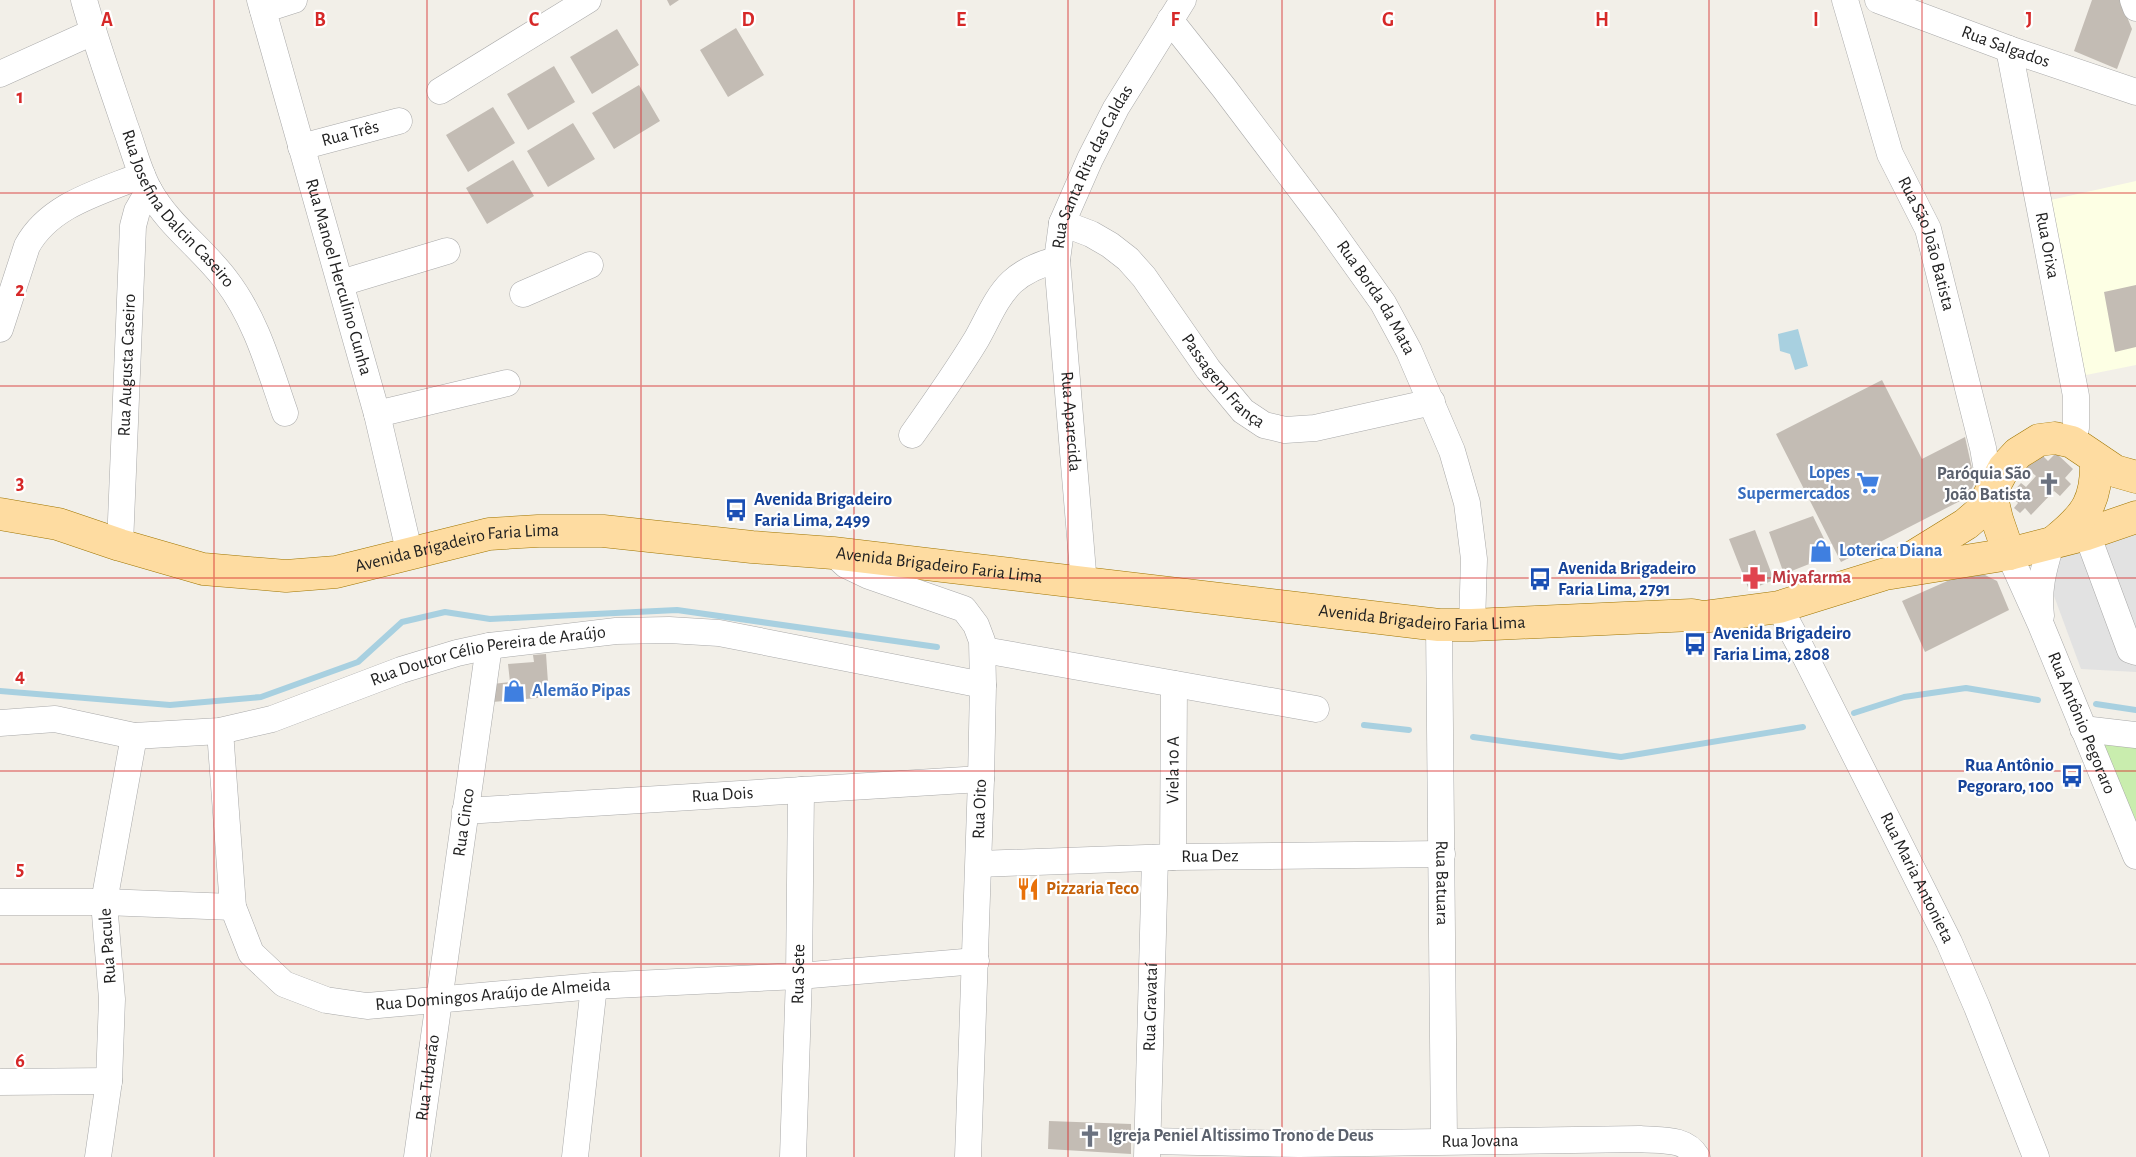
<svg xmlns="http://www.w3.org/2000/svg" width="2136" height="1157" font-family="'Alegreya Sans',sans-serif">
  <rect width="100%" height="100%" fill="#f2efe8"/>
  <path fill="#fdffe4" d="M 2136,181 L 2136,365 L 2081,376 L 2046,201 Z"/>
  <path fill="#c9edae" d="M 2096,738 L 2136,743 L 2136,830 Z"/>
  <path fill="#e2e2e2" d="M 2136,525 L 2136,672 L 2081,669 L 2047,577 L 2054,552 Z"/>
  <path fill="#a8d0e0" d="M 1798,329 L 1808,366 L 1795,370 L 1790,354 L 1780,351 L 1778,334 Z"/>
  <g fill="none" stroke-linecap="round" stroke-linejoin="round">
    <path stroke="#a8d0e0" stroke-width="6" d="M 0,691 L 170,705 L 261,697 L 358,662 L 402,622 L 445,612 L 490,619 L 677,610 L 937,647
      M 2096,704 L 2136,710
      M 1854,713 L 1904,697 L 1966,688 L 2038,700
      M 1364,725 L 1409,730
      M 1473,737 L 1621,757 L 1803,727"/>
  </g>
  <path fill="#c3bcb4" d="M 667,0 L 679,0 L 670,6 Z
    M 2092,0 L 2120,0 L 2132,29 L 2117,69 L 2074,51 Z
    M 736,28 L 764,75 L 728,97 L 700,50 Z
    M 617,29 L 639,65 L 592,94 L 570,57 Z
    M 554,66 L 575,102 L 528,130 L 507,94 Z
    M 639,85 L 660,121 L 614,149 L 592,113 Z
    M 493,107 L 515,143 L 468,172 L 446,135 Z
    M 573,123 L 595,159 L 548,187 L 527,151 Z
    M 513,160 L 534,196 L 487,224 L 466,188 Z
    M 2136,285 L 2136,347 L 2115,352 L 2104,292 Z
    M 1882,380 L 1922,459 L 1965,437 L 1975,482 L 1971,490 L 1962,500 L 1841,562 L 1776,434 Z
    M 2040,453 L 2048,461 L 2056,453 L 2073,469 L 2065,478 L 2071,484 L 2060,496 L 2054,491 L 2031,515 L 2025,508 L 2020,513 L 2014,508 L 2018,503 L 2010,495 L 2021,483 L 2026,487 L 2036,476 L 2026,467 Z
    M 1813,516 L 1832,555 L 1784,574 L 1769,532 Z
    M 1755,530 L 1774,580 L 1749,590 L 1729,539 Z
    M 1961,575 L 1985,575 L 1997,581 L 2009,610 L 1925,652 L 1902,601 Z
    M 546,654 L 549,697 L 492,702 L 493,684 L 510,682 L 508,664 L 534,662 L 533,655 Z
    M 1049,1121 L 1131,1124 L 1131,1154 L 1048,1149 Z"/>
  <g fill="none" stroke-linecap="round" stroke-linejoin="round">
    <g stroke="#a9a9a9" stroke-width="27">
      <g id="minor">
        <path id="s1" d="M 84,0 C 96,43 111,84 125,126 C 133,147 138,170 149,190 C 169,226 202,248 226,280 C 256,319 269,367 285,413"/>
        <path id="s2" d="M 260,0 L 377,414 L 410,555"/>
        <path id="s3" d="M 1845,0 L 1890,154 L 1928,229 L 1983,448 L 1991,494"/>
        <path id="s4" d="M 1878,0 L 2009,49 L 2136,92"/>
        <path d="M 2133,0 L 2136,8"/>
        <path d="M 263,10 L 294,0"/>
        <path id="s5" d="M 1170,20 L 1224,88 L 1326,223 L 1383,303 L 1409,351 L 1452,451 L 1467,503 L 1474,559 L 1472,625"/>
        <path id="s6" d="M 2009,49 L 2076,396 L 2076,428 L 2072,442"/>
        <path d="M 0,74 L 93,32"/>
        <path d="M 440,91 L 588,0"/>
        <path id="s7" d="M 301,147 L 399,121"/>
        <path id="s8" d="M 1062,223 L 1091,234 L 1110,245 L 1128,259 L 1144,277 L 1208,369 L 1243,411 L 1264,425 L 1285,430 L 1315,428 L 1432,402"/>
        <path id="s9" d="M 1057,260 L 1084,584"/>
        <path d="M 341,283 L 447,251"/>
        <path d="M 523,294 L 590,265"/>
        <path d="M 0,329 L 27,246 C 50,204 101,192 142,175"/>
        <path d="M 377,414 L 507,383"/>
        <path id="s10" d="M 912,435 C 934,404 956,373 976,340 C 987,321 996,297 1012,282 C 1025,270 1040,264 1057,260 L 1062,223 L 1090,159 L 1116,108 L 1183,0"/>
        <path d="M 2087,534 L 2130,650 L 2136,652"/>
        <path id="s11" d="M 120,545 L 133,226 L 137,211 L 149,190"/>
        <path d="M 833,553 L 846,565 L 869,576 L 964,609 L 976,625 L 982,641 L 983,685 L 981,779 L 968,1157"/>
        <path id="s12" d="M 2009,554 L 2041,625 L 2136,856"/>
        <path id="s13" d="M 1779,607 L 1799,644 L 1949,942 L 1977,1007 L 2036,1157"/>
        <path d="M 2041,616 C 2038,589 2043,571 2051,544"/>
        <path id="s14" d="M 1439,625 L 1444,1141"/>
        <path d="M 984,650 L 1316,709"/>
        <path id="s15" d="M 0,723 L 55,719 L 134,736 L 220,731 L 272,719 L 401,670 L 457,653 L 489,646 L 616,631 L 669,630 L 719,633 L 983,685"/>
        <path d="M 2083,729 L 2136,735"/>
        <path id="s16" d="M 220,731 L 233,907 L 251,953 L 284,984 L 326,1000 L 367,1006 L 594,986 L 799,976 L 976,961"/>
        <path id="s17" d="M 465,811 L 981,779"/>
        <path id="s18" d="M 1173,857 L 1174,684"/>
        <path id="s19" d="M 979,864 L 1173,857 L 1442,854"/>
        <path d="M 0,902 L 104,902 L 233,907"/>
        <path d="M 0,1082 L 109,1081"/>
        <path id="s20" d="M 1148,1141 L 1299,1144 L 1640,1139 C 1661,1141 1685,1137 1697,1157"/>
        <path d="M 98,1157 L 109,1081 L 112,999 L 104,902 L 134,736"/>
        <path id="s21" d="M 417,1157 L 489,646"/>
        <path d="M 575,1157 L 594,986"/>
        <path id="s22" d="M 793,1157 L 799,976 L 801,790"/>
        <path id="s23" d="M 1147,1157 L 1155,858"/>
      </g>
    </g>
    <g stroke="#9f7500" stroke-width="33">
      <g id="major">
        <path d="M 1991,494 L 1997,519 L 2009,554"/>
        <path id="s24" d="M 0,514 L 58,524 L 120,545 L 203,569 L 286,576 L 336,572 L 489,534 L 538,531 L 603,531 L 752,547 L 833,553 L 1439,625 L 1472,625 L 1692,615 L 1703,617 L 1779,607 L 1885,574 L 2009,554 L 2087,534 L 2136,517"/>
        <path d="M 2056,540 C 2087,515 2097,500 2096,460"/>
        <path d="M 1898,566 L 1966,524 L 1980,512 L 2004,468 L 2018,453 L 2039,440 L 2055,438 L 2072,442 L 2115,471 L 2136,477"/>
      </g>
    </g>
    <use href="#minor" stroke="#fff" stroke-width="26"/>
    <use href="#major" stroke="#fedca1" stroke-width="32"/>
  </g>
  <path fill="none" stroke="#d62828" stroke-width="1.5" stroke-opacity="0.55" d="M 214,0 L 214,1157M 427,0 L 427,1157M 641,0 L 641,1157M 854,0 L 854,1157M 1068,0 L 1068,1157M 1282,0 L 1282,1157M 1495,0 L 1495,1157M 1709,0 L 1709,1157M 1922,0 L 1922,1157M 0,193 L 2136,193M 0,386 L 2136,386M 0,578 L 2136,578M 0,771 L 2136,771M 0,964 L 2136,964"/>
  <defs>
    <g id="supermarket-bare" transform="scale(1.8)"><path d="M-6-5.5h2.5l.6 2H6L4.5 2H-2.5L-4.4-4H-6ZM-1.5 3.2a1.3 1.3 0 1 0 .1 0ZM3 3.2a1.3 1.3 0 1 0 .1 0Z" fill="#3f7fe0" stroke="#fff" stroke-width="2.5" paint-order="stroke"/></g>
    <g id="church-bare" transform="scale(1.8)"><path d="M-1.2-6h2.4v3.5h3.3v2.4h-3.3V6h-2.4V-.1h-3.3v-2.4h3.3Z" fill="#6b7280" stroke="#fff" stroke-width="2.5" paint-order="stroke"/></g>
    <g id="bus-bare" transform="scale(1.8)"><path d="M-5-6H5V4H4V6H2V4H-2V6H-4V4H-5ZM-3.5-4V0h7V-4ZM-3.5 1.2v1.5H-2V1.2ZM2 1.2v1.5H3.5V1.2Z" fill="#1a4fb4" stroke="#fff" stroke-width="2.5" paint-order="stroke"/></g>
    <g id="shop-bare" transform="scale(1.8)"><path d="M-5-2.5h2.3a2.7 3.5 0 0 1 5.4 0H5L5.5 6h-11ZM-1.5-2.5h3a1.5 2.3 0 0 0-3 0Z" fill="#3f7fe0" stroke="#fff" stroke-width="2.5" paint-order="stroke"/></g>
    <g id="pharmacy-bare" transform="scale(1.8)"><path d="M-2-6h4v4h4v4h-4v4h-4v-4h-4v-4h4Z" fill="#e0444e" stroke="#fff" stroke-width="2.5" paint-order="stroke"/></g>
    <g id="restaurant-bare" transform="scale(1.8)"><path d="M-5-6h1v4h1v-4h1v4h1v-4h1v5L-1.5 .5V6h-2V.5L-5-1ZM5-6V6H3V1.5H1.5Q1.5-4 5-6Z" fill="#e8710a" stroke="#fff" stroke-width="2.5" paint-order="stroke"/></g>
  </defs>
  <g fill-rule="evenodd">
    <use href="#supermarket-bare" x="1868" y="483"/>
    <use href="#church-bare" x="2049" y="484"/>
    <use href="#bus-bare" x="736" y="510"/>
    <use href="#shop-bare" x="1821" y="551"/>
    <use href="#pharmacy-bare" x="1754" y="578"/>
    <use href="#bus-bare" x="1540" y="579"/>
    <use href="#bus-bare" x="1695" y="644"/>
    <use href="#shop-bare" x="514" y="691"/>
    <use href="#bus-bare" x="2072" y="776"/>
    <use href="#restaurant-bare" x="1028" y="889"/>
    <use href="#church-bare" x="1090" y="1136"/>
  </g>
  <g text-anchor="middle" dominant-baseline="central" stroke-width="4.5" stroke-linejoin="round" paint-order="stroke">
    <g font-size="18" fill="#222" stroke="#fff">
      <text stroke="none"><textPath href="#s4" startOffset="136">Rua Salgados</textPath></text>
      <text stroke="none"><textPath href="#s7" startOffset="51">Rua Três</textPath></text>
      <text stroke="none"><textPath href="#s10" startOffset="334">Rua Santa Rita das Caldas</textPath></text>
      <text stroke="none"><textPath href="#s1" startOffset="232">Rua Josefina Dalcin Caseiro</textPath></text>
      <text stroke="none"><textPath href="#s3" startOffset="258">Rua São João Batista</textPath></text>
      <text stroke="none"><textPath href="#s6" startOffset="200">Rua Orixa</textPath></text>
      <text stroke="none"><textPath href="#s2" startOffset="288">Rua Manoel Herculino Cunha</textPath></text>
      <text stroke="none"><textPath href="#s5" startOffset="346">Rua Borda da Mata</textPath></text>
      <text stroke="none"><textPath href="#s11" startOffset="180">Rua Augusta Caseiro</textPath></text>
      <text stroke="none"><textPath href="#s8" startOffset="231">Passagem França</textPath></text>
      <text stroke="none"><textPath href="#s9" startOffset="162">Rua Aparecida</textPath></text>
      <text stroke="none"><textPath href="#s24" startOffset="468">Avenida Brigadeiro Faria Lima</textPath></text>
      <text stroke="none"><textPath href="#s24" startOffset="954">Avenida Brigadeiro Faria Lima</textPath></text>
      <text stroke="none"><textPath href="#s24" startOffset="1440">Avenida Brigadeiro Faria Lima</textPath></text>
      <text stroke="none"><textPath href="#s15" startOffset="502">Rua Doutor Célio Pereira de Araújo</textPath></text>
      <text stroke="none"><textPath href="#s12" startOffset="184">Rua Antônio Pegoraro</textPath></text>
      <text stroke="none"><textPath href="#s18" startOffset="87">Viela 10 A</textPath></text>
      <text stroke="none"><textPath href="#s17" startOffset="258">Rua Dois</textPath></text>
      <text transform="translate(980 809) rotate(-88)">Rua Oito</text>
      <text stroke="none"><textPath href="#s21" startOffset="338">Rua Cinco</textPath></text>
      <text stroke="none"><textPath href="#s19" startOffset="231">Rua Dez</textPath></text>
      <text stroke="none"><textPath href="#s13" startOffset="304">Rua Maria Antonieta</textPath></text>
      <text stroke="none"><textPath href="#s14" startOffset="258">Rua Batuara</textPath></text>
      <text transform="translate(108 946) rotate(-94)">Rua Pacule</text>
      <text stroke="none"><textPath href="#s22" startOffset="183">Rua Sete</textPath></text>
      <text stroke="none"><textPath href="#s16" startOffset="484">Rua Domingos Araújo de Almeida</textPath></text>
      <text stroke="none"><textPath href="#s23" startOffset="150">Rua Gravataí</textPath></text>
      <text stroke="none"><textPath href="#s21" startOffset="80">Rua Tubarão</textPath></text>
      <text stroke="none"><textPath href="#s20" startOffset="332">Rua Jovana</textPath></text>
    </g>
    <g font-size="18" font-weight="bold" fill="#366cbe" stroke="#fff" text-anchor="start">
      <text x="1850" y="473" text-anchor="end">Lopes<tspan x="1850" dy="21">Supermercados</tspan></text>
      <text x="1839" y="551">Loterica Diana</text>
      <text x="532" y="691">Alemão Pipas</text>
    </g>
    <g font-size="18" font-weight="bold" fill="#5b616d" stroke="#fff" text-anchor="end">
      <text x="2031" y="474">Paróquia São<tspan x="2031" dy="21">João Batista</tspan></text>
      <text x="1108" y="1136" text-anchor="start">Igreja Peniel Altissimo Trono de Deus</text>
    </g>
    <g font-size="18" font-weight="bold" fill="#164399" stroke="#fff" text-anchor="start">
      <text x="754" y="500">Avenida Brigadeiro<tspan x="754" dy="21">Faria Lima, 2499</tspan></text>
      <text x="1558" y="569">Avenida Brigadeiro<tspan x="1558" dy="21">Faria Lima, 2791</tspan></text>
      <text x="1713" y="634">Avenida Brigadeiro<tspan x="1713" dy="21">Faria Lima, 2808</tspan></text>
      <text x="2054" y="766" text-anchor="end">Rua Antônio<tspan x="2054" dy="21">Pegoraro, 100</tspan></text>
    </g>
    <g font-size="18" font-weight="bold" fill="#be3a42" stroke="#fff" text-anchor="start">
      <text x="1772" y="578">Miyafarma</text>
    </g>
    <g font-size="18" font-weight="bold" fill="#c56008" stroke="#fff" text-anchor="start">
      <text x="1046" y="889">Pizzaria Teco</text>
    </g>
  </g>
  <g font-size="20" text-anchor="middle" font-weight="bold" fill="#d62828" stroke="#fff" stroke-width="4.5" stroke-linejoin="round" paint-order="stroke">
    <text x="107" y="26">A</text>
    <text x="320" y="26">B</text>
    <text x="534" y="26">C</text>
    <text x="748" y="26">D</text>
    <text x="961" y="26">E</text>
    <text x="1175" y="26">F</text>
    <text x="1388" y="26">G</text>
    <text x="1602" y="26">H</text>
    <text x="1816" y="26">I</text>
    <text x="2029" y="26">J</text>
    <text x="20" y="103">1</text>
    <text x="20" y="296">2</text>
    <text x="20" y="489">3</text>
    <text x="20" y="682">4</text>
    <text x="20" y="875">5</text>
    <text x="20" y="1067">6</text>
  </g>
</svg>
